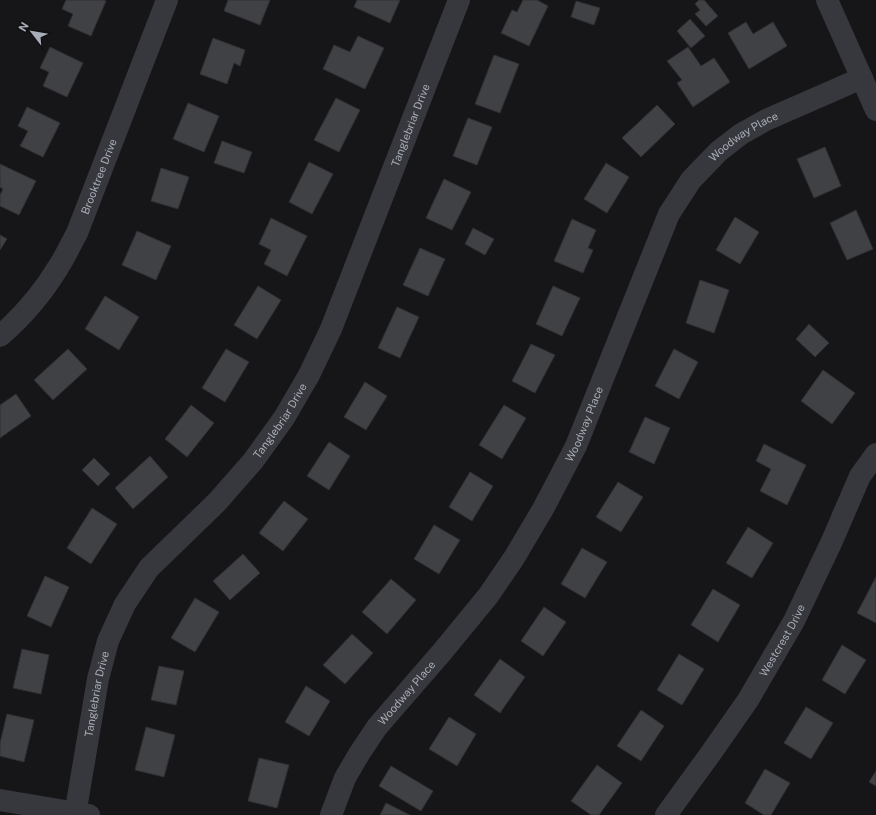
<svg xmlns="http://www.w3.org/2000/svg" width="876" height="815" font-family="'Public Sans',sans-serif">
  <rect width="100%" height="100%" fill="#161618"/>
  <path fill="#404145" stroke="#303034" d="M 66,0 L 104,0 L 106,1 L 91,36 L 68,26 L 73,14 L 62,9 Z
    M 228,0 L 270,0 L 260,25 L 224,11 Z
    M 357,0 L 400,0 L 390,23 L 354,7 Z
    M 523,0 L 537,0 L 548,6 L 529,46 L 501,33 L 512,10 L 517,12 Z
    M 699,0 L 704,0 L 718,16 L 706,26 L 695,14 L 700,10 L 695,4 Z
    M 576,1 L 600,8 L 594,25 L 571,17 Z
    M 690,19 L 705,36 L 691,48 L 677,31 Z
    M 746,22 L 753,34 L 773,22 L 787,46 L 749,69 L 728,33 Z
    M 358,36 L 384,48 L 365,89 L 323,69 L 334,45 L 350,52 Z
    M 213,38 L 245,50 L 240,66 L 234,63 L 227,84 L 200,74 Z
    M 50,47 L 83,63 L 67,97 L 43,86 L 49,72 L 40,68 Z
    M 688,47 L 701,66 L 714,58 L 730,82 L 693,107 L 677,83 L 682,80 L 667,61 Z
    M 494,55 L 519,64 L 500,113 L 475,104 Z
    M 336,98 L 360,110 L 339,152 L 314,140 Z
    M 188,103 L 219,116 L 204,152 L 173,139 Z
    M 657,105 L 675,124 L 641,157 L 622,138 Z
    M 27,107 L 60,123 L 43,157 L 20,146 L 28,131 L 18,126 Z
    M 468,118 L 492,127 L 477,165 L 453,156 Z
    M 222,141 L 252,152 L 244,173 L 214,163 Z
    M 825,147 L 841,186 L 814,198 L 797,159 Z
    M 309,162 L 333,174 L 312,214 L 289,202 Z
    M 606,163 L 629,177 L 607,213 L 584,199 Z
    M 0,164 L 36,181 L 19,215 L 0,206 L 0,195 L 3,189 L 0,187 Z
    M 161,168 L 189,177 L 178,209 L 151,201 Z
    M 444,179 L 471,192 L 452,230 L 426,218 Z
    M 856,210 L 873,249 L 847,260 L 830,223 Z
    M 735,217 L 759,232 L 740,264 L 716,250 Z
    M 271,218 L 307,236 L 287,276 L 264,264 L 271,250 L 259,244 Z
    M 572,219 L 596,230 L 588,248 L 593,250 L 583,273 L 554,261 Z
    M 473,228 L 494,239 L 485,255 L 465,244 Z
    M 137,231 L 171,246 L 156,280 L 122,265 Z
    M 0,235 L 7,239 L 0,250 Z
    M 420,248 L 445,259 L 428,296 L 403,285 Z
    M 700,280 L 729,290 L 714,333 L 686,323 Z
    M 258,286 L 281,300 L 257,339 L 234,325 Z
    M 553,286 L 580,298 L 562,336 L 536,324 Z
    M 105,296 L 139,317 L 119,350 L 85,329 Z
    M 397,307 L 419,317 L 400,358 L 378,348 Z
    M 809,324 L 829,343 L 815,357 L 796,339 Z
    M 531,344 L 555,355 L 535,393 L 512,381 Z
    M 68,349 L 87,369 L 53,400 L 34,380 Z
    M 226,349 L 249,362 L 225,402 L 202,388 Z
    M 674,349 L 698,362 L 679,399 L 655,386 Z
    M 823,370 L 855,393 L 832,424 L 801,401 Z
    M 365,382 L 387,396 L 366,430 L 344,417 Z
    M 16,394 L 31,416 L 0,438 L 0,405 Z
    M 191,405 L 214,423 L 187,457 L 165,439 Z
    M 504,405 L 526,418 L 502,459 L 479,445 Z
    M 645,417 L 670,428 L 654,464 L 629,452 Z
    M 329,442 L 350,456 L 329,490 L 307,476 Z
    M 764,444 L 806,465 L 787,505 L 760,491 L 771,469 L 756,461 Z
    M 150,456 L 168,477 L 133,509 L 115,488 Z
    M 94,458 L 110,474 L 98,486 L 82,470 Z
    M 470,472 L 493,486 L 472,521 L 449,507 Z
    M 618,482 L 643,497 L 621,532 L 596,517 Z
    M 284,501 L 308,519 L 283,551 L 259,533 Z
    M 92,508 L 117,524 L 91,564 L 67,548 Z
    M 434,525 L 460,540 L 439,574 L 414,559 Z
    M 748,527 L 773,543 L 752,578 L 726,563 Z
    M 582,548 L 607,562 L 585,598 L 561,584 Z
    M 243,554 L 260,573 L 230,600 L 213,581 Z
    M 45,576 L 69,587 L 51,627 L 27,616 Z
    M 876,577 L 876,623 L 857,613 Z
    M 391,579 L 416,600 L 387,634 L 362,612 Z
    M 713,589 L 740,605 L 718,642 L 691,625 Z
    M 195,598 L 219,612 L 195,652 L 171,638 Z
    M 544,607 L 566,622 L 543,656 L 521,641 Z
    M 352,634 L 373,653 L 345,684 L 323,665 Z
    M 842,645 L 866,660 L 845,694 L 822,680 Z
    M 22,649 L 49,655 L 41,694 L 13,688 Z
    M 679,654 L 704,669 L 682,705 L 657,690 Z
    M 500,659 L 525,677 L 500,713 L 474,695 Z
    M 159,666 L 184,671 L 176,705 L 151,700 Z
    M 306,686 L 330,701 L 309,736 L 285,722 Z
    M 806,707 L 833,723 L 811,759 L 784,743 Z
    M 641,710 L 664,726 L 641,761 L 617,746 Z
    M 7,714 L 34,720 L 24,762 L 0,756 L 0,743 Z
    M 449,717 L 476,734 L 457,766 L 429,749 Z
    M 146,727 L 175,735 L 164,777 L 135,770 Z
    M 259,758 L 289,765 L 277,808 L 248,801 Z
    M 597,765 L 622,783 L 599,815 L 591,815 L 571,801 Z
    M 391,766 L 433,791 L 421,811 L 379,786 Z
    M 765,769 L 790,783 L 771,815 L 764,815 L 745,803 Z
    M 876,771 L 876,786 L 869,782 Z
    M 386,803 L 410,815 L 380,815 Z"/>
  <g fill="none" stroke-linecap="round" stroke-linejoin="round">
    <g stroke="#37383d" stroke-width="22">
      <path d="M 827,0 L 876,110"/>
      <path id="s1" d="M 0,336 C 22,317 44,291 59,266 C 66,255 71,244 77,233 L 167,0"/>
      <path d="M 0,800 L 89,815"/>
      <path id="s2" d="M 75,815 L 98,679 L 108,641 L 125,604 L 149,568 L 217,502 L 253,461 L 284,418 L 309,375 L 331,329 L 459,0"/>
      <path id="s3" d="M 331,815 L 345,778 L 359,754 L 377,727 L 442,652 L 488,596 L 514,558 L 543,509 L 576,446 L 669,214 L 691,180 L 719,151 L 741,134 L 766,120 L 862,78"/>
      <path id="s4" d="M 666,815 L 711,753 L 748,700 L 794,621 L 832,541 L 860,476 L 876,454"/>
    </g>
  </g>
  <g text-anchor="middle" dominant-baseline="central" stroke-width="4" stroke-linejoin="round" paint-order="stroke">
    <g font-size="11" fill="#a8adb8" stroke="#111113">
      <text stroke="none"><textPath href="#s2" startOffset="783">Tanglebriar Drive</textPath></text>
      <text stroke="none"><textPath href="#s3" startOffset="805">Woodway Place</textPath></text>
      <text stroke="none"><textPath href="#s1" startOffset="190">Brooktree Drive</textPath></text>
      <text stroke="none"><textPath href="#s2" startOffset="459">Tanglebriar Drive</textPath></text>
      <text stroke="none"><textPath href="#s3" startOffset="469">Woodway Place</textPath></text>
      <text stroke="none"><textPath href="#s4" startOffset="210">Westcrest Drive</textPath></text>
      <text stroke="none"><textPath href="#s3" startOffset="145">Woodway Place</textPath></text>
      <text stroke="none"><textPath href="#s2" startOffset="123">Tanglebriar Drive</textPath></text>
    </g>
  </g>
  <g transform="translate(32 32) rotate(301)" stroke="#111113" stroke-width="3" paint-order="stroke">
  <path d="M0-3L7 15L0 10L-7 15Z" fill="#a8adb8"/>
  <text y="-6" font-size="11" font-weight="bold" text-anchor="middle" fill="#a8adb8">N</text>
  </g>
</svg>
